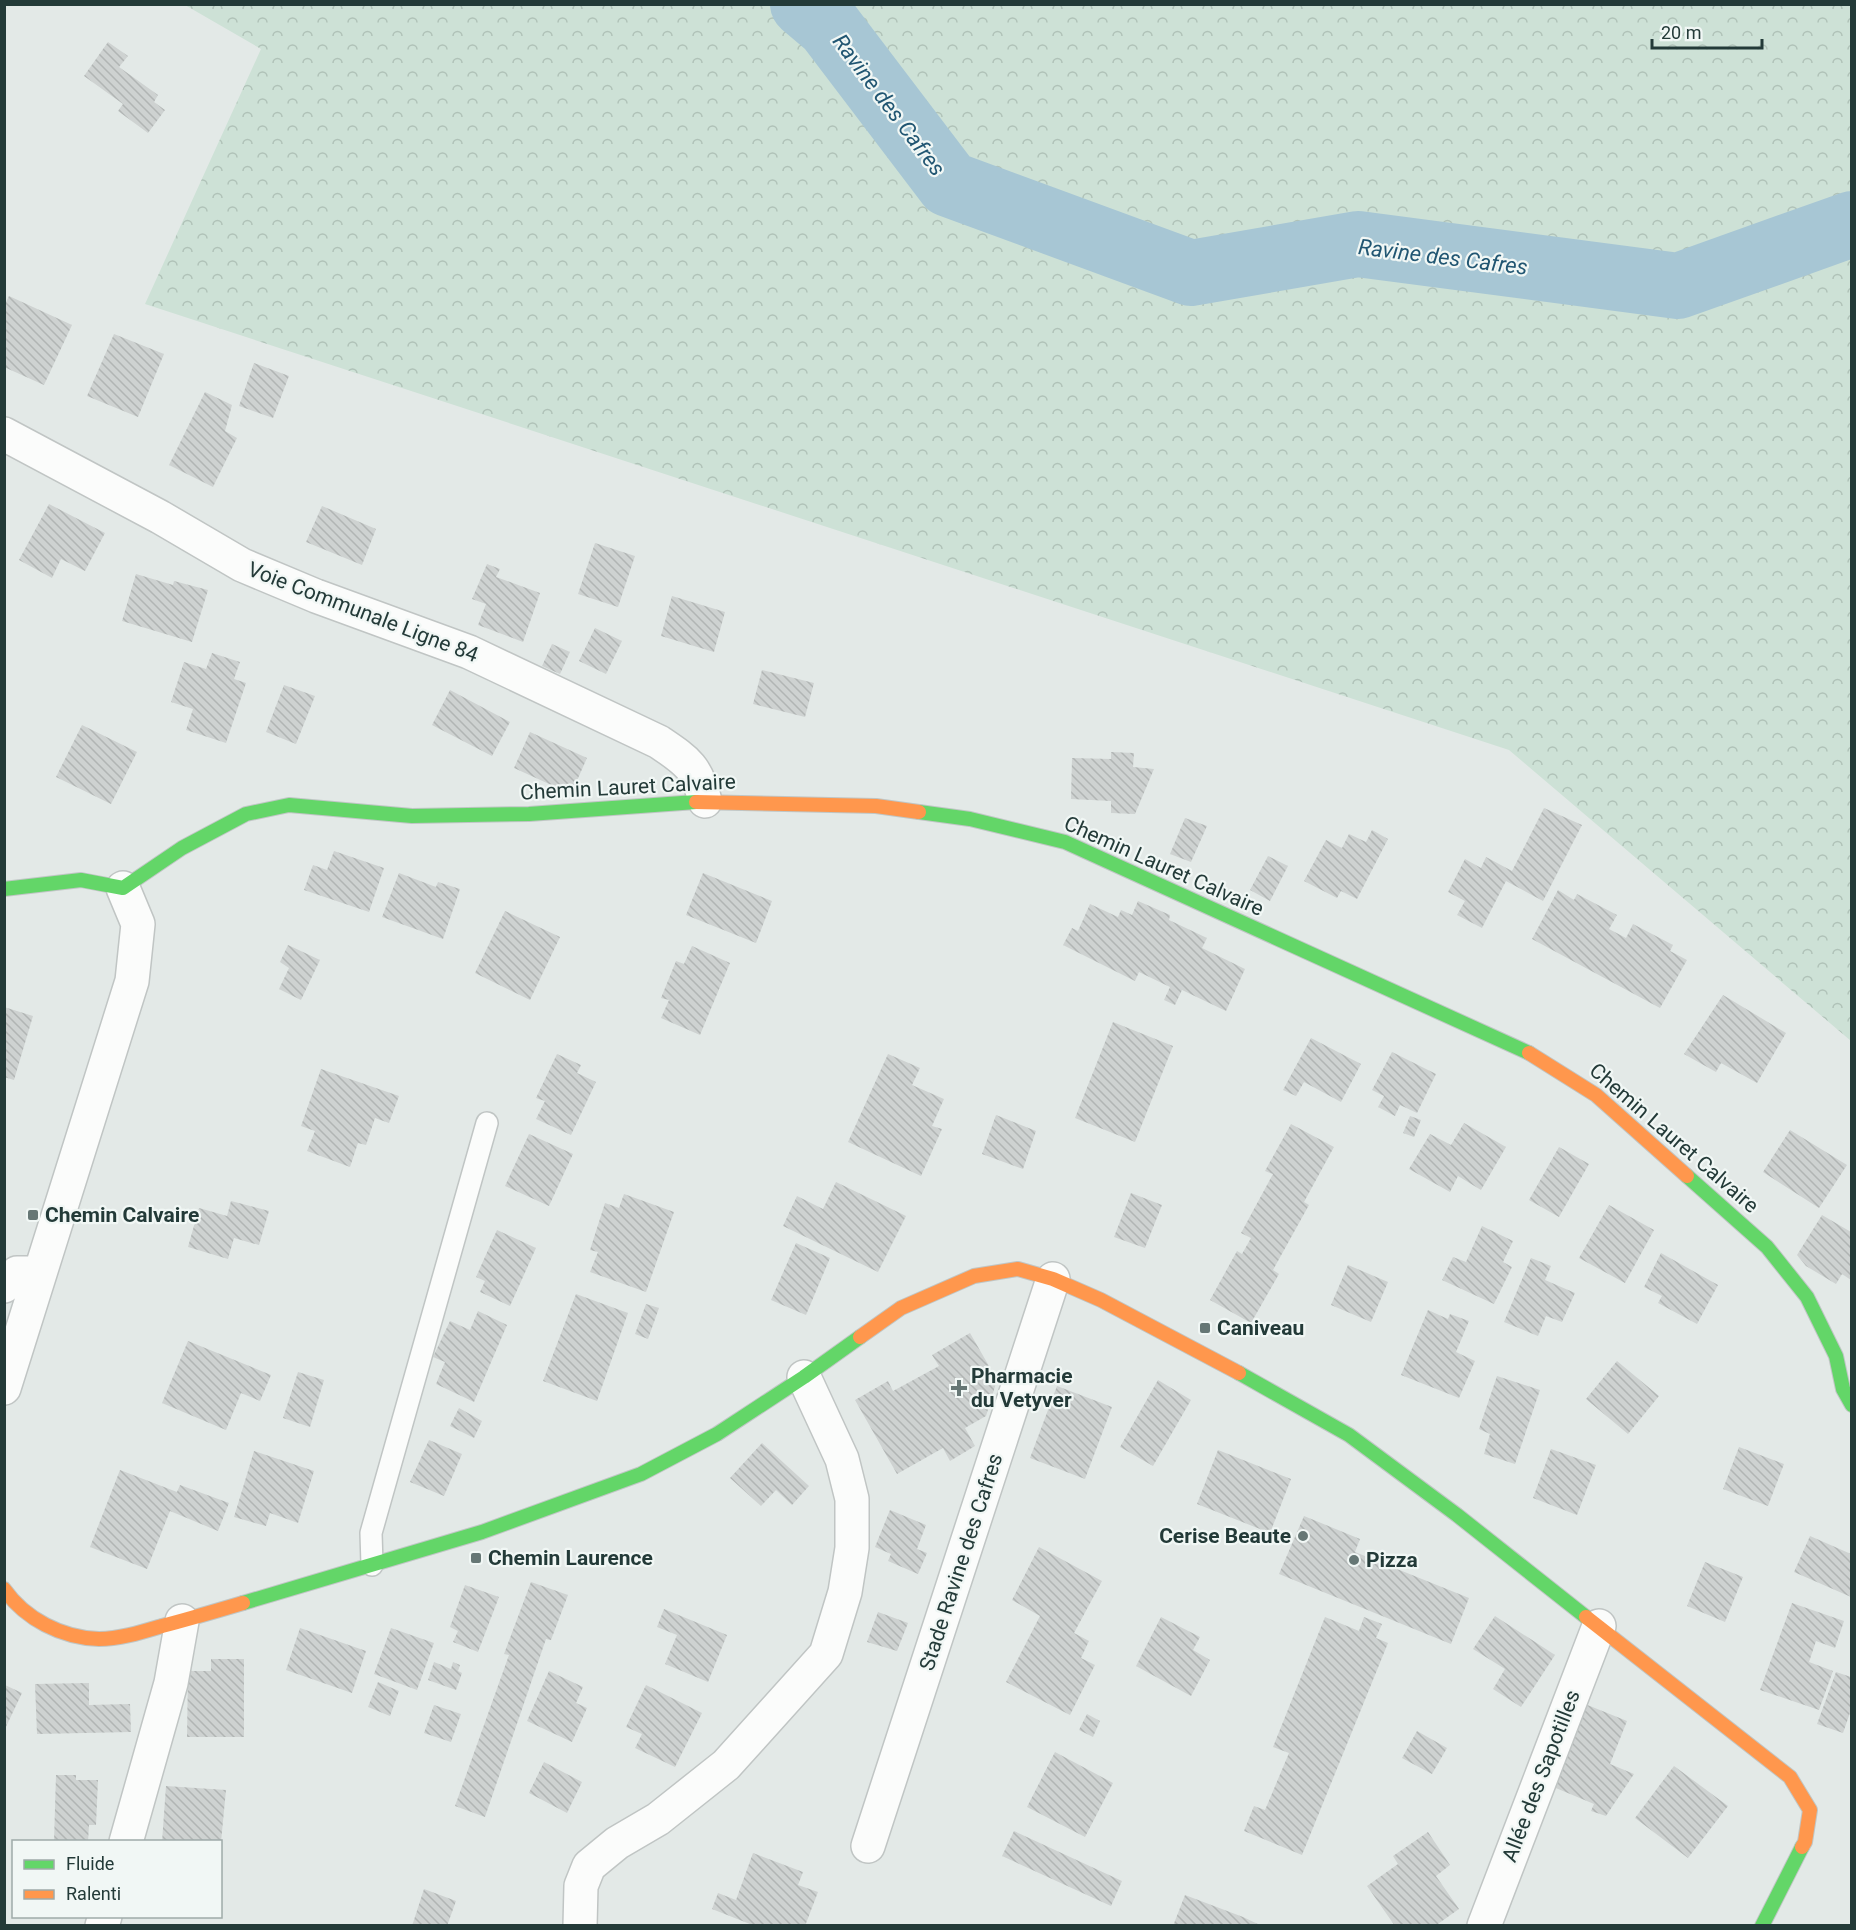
<svg xmlns="http://www.w3.org/2000/svg" width="1856" height="1930" font-family="Roboto,sans-serif">
  <defs>
    <pattern id="forest-crowns" width="20" height="18" patternUnits="userSpaceOnUse" patternTransform="scale(1.5)"><rect width="20" height="18" fill="#cde1d6"/><path d="M2 6a3 3 0 1 1 6 0M12 15a3 3 0 1 1 6 0" fill="none" stroke="#b0c2b8"/></pattern>
    <pattern id="building-back-hatch" width="6" height="6" patternUnits="userSpaceOnUse" patternTransform="scale(1.5)"><rect width="6" height="6" fill="#ced2d1"/><path d="M-1 5l2 2M0 0l6 6M5-1l2 2" fill="none" stroke="#b1b5b4"/></pattern>
  </defs>
  <rect width="100%" height="100%" fill="#e3e9e7"/>
  <path fill="url(#forest-crowns)" d="M 185,5 L 1851,5 L 1851,1041 L 1509,750 L 145,304 L 261,49 Z"/>
  <g fill="none" stroke-linecap="round" stroke-linejoin="round">
    <path stroke="#a7c6d4" stroke-width="66" d="M 803,4 L 829,26 L 949,184 L 1191,273 L 1358,244 L 1678,286 L 1852,224"/>
  </g>
  <path fill="url(#building-back-hatch)" d="M 108,42 L 128,56 L 119,67 L 158,95 L 154,102 L 165,110 L 148,133 L 118,111 L 123,104 L 84,76 Z
    M 9,296 L 72,325 L 44,385 L 4,367 L 4,306 Z
    M 114,334 L 164,354 L 138,417 L 87,396 Z
    M 254,363 L 289,376 L 273,418 L 239,406 Z
    M 205,392 L 232,405 L 225,431 L 237,438 L 213,487 L 169,465 Z
    M 49,504 L 105,533 L 85,571 L 61,559 L 52,578 L 19,560 Z
    M 322,506 L 376,529 L 362,565 L 306,542 Z
    M 595,543 L 635,556 L 618,607 L 578,594 Z
    M 487,564 L 500,569 L 496,577 L 540,593 L 523,642 L 478,625 L 486,604 L 472,599 Z
    M 136,574 L 173,585 L 174,581 L 208,590 L 192,642 L 122,621 Z
    M 672,596 L 725,612 L 714,652 L 661,636 Z
    M 595,628 L 622,641 L 606,674 L 579,661 Z
    M 552,644 L 570,652 L 560,674 L 542,666 Z
    M 212,653 L 240,662 L 234,679 L 246,683 L 226,743 L 186,730 L 193,709 L 171,702 L 184,662 L 206,669 Z
    M 762,670 L 814,683 L 805,717 L 753,704 Z
    M 284,685 L 315,696 L 296,744 L 266,732 Z
    M 450,690 L 510,722 L 492,756 L 432,725 Z
    M 82,725 L 137,752 L 111,804 L 56,777 Z
    M 530,732 L 587,758 L 571,794 L 514,768 Z
    M 1111,752 L 1134,753 L 1133,767 L 1154,769 L 1135,814 L 1111,813 L 1111,801 L 1071,799 L 1072,758 L 1111,759 Z
    M 1544,808 L 1582,825 L 1543,901 L 1506,881 L 1482,928 L 1457,915 L 1465,901 L 1448,892 L 1465,859 L 1481,868 L 1486,857 L 1512,871 Z
    M 1185,818 L 1207,826 L 1191,862 L 1170,854 Z
    M 1372,830 L 1388,839 L 1357,899 L 1341,891 L 1337,898 L 1304,881 L 1326,840 L 1342,848 L 1349,834 L 1366,842 Z
    M 334,851 L 384,868 L 369,912 L 304,890 L 313,865 L 327,870 Z
    M 1268,856 L 1288,866 L 1270,901 L 1250,890 Z
    M 399,873 L 436,887 L 438,882 L 460,889 L 443,939 L 382,917 Z
    M 703,873 L 772,901 L 756,943 L 686,915 Z
    M 1558,890 L 1574,900 L 1577,894 L 1617,915 L 1609,929 L 1626,938 L 1633,924 L 1673,945 L 1670,951 L 1687,960 L 1660,1008 L 1532,939 Z
    M 1138,901 L 1170,915 L 1169,920 L 1207,938 L 1202,948 L 1245,969 L 1226,1011 L 1182,990 L 1175,1005 L 1164,1000 L 1170,987 L 1139,972 L 1135,981 L 1063,945 L 1072,928 L 1078,931 L 1090,904 L 1118,917 L 1121,910 L 1132,915 Z
    M 505,911 L 560,937 L 530,1000 L 475,973 Z
    M 288,945 L 320,960 L 301,1000 L 279,989 L 289,968 L 280,962 Z
    M 692,946 L 730,963 L 700,1035 L 661,1018 L 669,1000 L 661,998 L 676,961 L 684,964 Z
    M 1723,995 L 1786,1033 L 1757,1083 L 1721,1063 L 1716,1072 L 1684,1054 Z
    M 4,1007 L 33,1016 L 14,1080 L 4,1077 Z
    M 1113,1022 L 1173,1046 L 1135,1142 L 1075,1118 Z
    M 1311,1038 L 1361,1064 L 1341,1102 L 1304,1082 L 1296,1096 L 1283,1090 Z
    M 1392,1052 L 1436,1074 L 1417,1113 L 1400,1105 L 1395,1116 L 1378,1107 L 1384,1096 L 1372,1090 Z
    M 557,1054 L 581,1065 L 577,1073 L 596,1082 L 571,1135 L 536,1119 L 545,1101 L 536,1098 Z
    M 888,1054 L 920,1068 L 912,1085 L 944,1099 L 932,1126 L 942,1129 L 921,1176 L 848,1142 Z
    M 321,1069 L 399,1096 L 389,1123 L 375,1118 L 366,1145 L 358,1143 L 350,1167 L 307,1151 L 315,1131 L 301,1126 Z
    M 996,1115 L 1036,1131 L 1023,1169 L 982,1154 Z
    M 1410,1116 L 1421,1120 L 1414,1137 L 1403,1133 Z
    M 1464,1123 L 1506,1147 L 1481,1190 L 1458,1176 L 1450,1192 L 1409,1169 L 1430,1134 L 1451,1145 Z
    M 1291,1124 L 1334,1147 L 1304,1202 L 1309,1205 L 1273,1270 L 1279,1274 L 1251,1323 L 1210,1300 L 1237,1251 L 1242,1254 L 1251,1238 L 1241,1233 L 1273,1174 L 1265,1171 Z
    M 1790,1130 L 1847,1165 L 1819,1208 L 1763,1172 Z
    M 529,1134 L 573,1154 L 549,1206 L 505,1186 Z
    M 1559,1147 L 1589,1164 L 1559,1217 L 1529,1200 Z
    M 836,1182 L 906,1216 L 878,1272 L 783,1226 L 797,1196 L 823,1209 Z
    M 1131,1193 L 1162,1205 L 1145,1248 L 1114,1237 Z
    M 624,1194 L 674,1212 L 646,1292 L 590,1272 L 598,1252 L 590,1250 L 605,1203 L 619,1208 Z
    M 231,1201 L 269,1211 L 259,1245 L 234,1238 L 228,1259 L 188,1247 L 199,1208 L 227,1216 Z
    M 1609,1205 L 1654,1230 L 1625,1283 L 1579,1258 Z
    M 1822,1215 L 1851,1232 L 1851,1280 L 1842,1274 L 1836,1284 L 1806,1266 L 1797,1255 Z
    M 1482,1226 L 1513,1241 L 1503,1262 L 1512,1267 L 1494,1304 L 1442,1280 L 1453,1257 L 1466,1262 Z
    M 497,1230 L 536,1248 L 510,1306 L 480,1292 L 485,1281 L 476,1277 Z
    M 796,1243 L 830,1258 L 806,1315 L 771,1300 Z
    M 1661,1253 L 1718,1285 L 1697,1324 L 1658,1303 L 1662,1296 L 1644,1287 Z
    M 1531,1258 L 1551,1266 L 1545,1280 L 1575,1293 L 1562,1322 L 1546,1316 L 1538,1336 L 1504,1322 Z
    M 1348,1265 L 1388,1282 L 1371,1322 L 1331,1305 Z
    M 576,1294 L 628,1313 L 597,1401 L 543,1381 Z
    M 646,1304 L 659,1308 L 648,1339 L 635,1334 Z
    M 1428,1310 L 1448,1319 L 1450,1314 L 1469,1321 L 1456,1352 L 1475,1361 L 1459,1398 L 1401,1375 Z
    M 478,1311 L 507,1325 L 474,1402 L 436,1384 L 445,1362 L 433,1357 L 450,1321 L 470,1330 Z
    M 970,1333 L 997,1380 L 986,1416 L 965,1428 L 975,1446 L 950,1461 L 943,1448 L 897,1474 L 855,1400 L 888,1381 L 893,1391 L 939,1366 L 932,1355 Z
    M 188,1341 L 271,1375 L 260,1401 L 241,1393 L 226,1430 L 162,1403 Z
    M 1617,1361 L 1659,1396 L 1628,1434 L 1586,1399 Z
    M 298,1372 L 324,1380 L 310,1427 L 283,1418 Z
    M 1497,1376 L 1540,1390 L 1515,1464 L 1484,1454 L 1490,1434 L 1479,1429 Z
    M 1158,1380 L 1191,1400 L 1153,1466 L 1120,1447 Z
    M 1057,1386 L 1112,1407 L 1085,1479 L 1030,1458 Z
    M 459,1408 L 482,1421 L 474,1438 L 450,1426 Z
    M 429,1440 L 462,1454 L 444,1496 L 410,1482 Z
    M 762,1443 L 809,1486 L 792,1505 L 776,1490 L 761,1506 L 730,1478 Z
    M 1739,1447 L 1784,1464 L 1768,1506 L 1723,1489 Z
    M 1551,1449 L 1596,1465 L 1577,1515 L 1533,1498 Z
    M 1218,1450 L 1291,1479 L 1270,1533 L 1197,1504 Z
    M 254,1451 L 314,1471 L 298,1523 L 270,1513 L 266,1526 L 234,1517 Z
    M 120,1470 L 177,1492 L 180,1485 L 229,1503 L 218,1531 L 170,1511 L 147,1569 L 90,1547 Z
    M 890,1510 L 926,1525 L 917,1549 L 927,1553 L 918,1574 L 888,1561 L 891,1554 L 875,1547 Z
    M 1304,1516 L 1360,1539 L 1355,1552 L 1469,1598 L 1451,1644 L 1279,1574 Z
    M 1810,1536 L 1851,1554 L 1851,1597 L 1794,1572 Z
    M 1039,1547 L 1102,1581 L 1074,1633 L 1089,1641 L 1081,1658 L 1095,1665 L 1070,1715 L 1006,1682 L 1040,1616 L 1012,1600 Z
    M 1705,1562 L 1743,1577 L 1725,1622 L 1687,1606 Z
    M 531,1582 L 568,1595 L 551,1640 L 546,1639 L 485,1817 L 455,1806 L 509,1655 L 504,1654 Z
    M 465,1585 L 499,1597 L 478,1652 L 453,1642 L 458,1631 L 450,1627 Z
    M 1792,1603 L 1844,1621 L 1835,1648 L 1816,1641 L 1809,1662 L 1833,1671 L 1819,1710 L 1760,1690 Z
    M 664,1609 L 727,1635 L 708,1682 L 665,1664 L 677,1635 L 657,1627 Z
    M 878,1612 L 908,1623 L 897,1651 L 867,1642 Z
    M 1495,1616 L 1555,1655 L 1521,1707 L 1493,1689 L 1505,1669 L 1473,1649 Z
    M 1161,1617 L 1200,1637 L 1193,1650 L 1210,1660 L 1191,1696 L 1136,1666 Z
    M 1325,1617 L 1359,1631 L 1364,1617 L 1382,1624 L 1376,1638 L 1388,1643 L 1302,1855 L 1244,1831 L 1254,1806 L 1265,1810 L 1289,1753 L 1273,1747 Z
    M 300,1628 L 366,1651 L 352,1693 L 286,1670 Z
    M 391,1628 L 434,1643 L 417,1690 L 374,1674 Z
    M 211,1659 L 244,1659 L 244,1737 L 187,1737 L 188,1671 L 211,1671 Z
    M 434,1662 L 451,1669 L 453,1662 L 460,1665 L 458,1671 L 462,1673 L 456,1690 L 428,1680 Z
    M 549,1671 L 583,1687 L 576,1703 L 587,1708 L 572,1742 L 527,1721 Z
    M 1836,1672 L 1851,1677 L 1851,1710 L 1843,1733 L 1817,1724 Z
    M 378,1682 L 399,1691 L 390,1716 L 368,1707 Z
    M 89,1683 L 89,1705 L 130,1704 L 131,1732 L 37,1734 L 35,1684 Z
    M 5,1685 L 22,1693 L 5,1729 Z
    M 646,1685 L 702,1713 L 675,1767 L 635,1748 L 642,1734 L 626,1727 Z
    M 1585,1704 L 1627,1721 L 1610,1764 L 1634,1774 L 1606,1816 L 1591,1811 L 1594,1804 L 1551,1786 Z
    M 434,1705 L 461,1714 L 451,1742 L 424,1733 Z
    M 1087,1714 L 1100,1721 L 1093,1737 L 1079,1730 Z
    M 1417,1731 L 1447,1748 L 1432,1774 L 1402,1758 Z
    M 1055,1752 L 1113,1783 L 1085,1837 L 1027,1807 Z
    M 544,1762 L 582,1782 L 567,1813 L 529,1793 Z
    M 1674,1766 L 1728,1806 L 1688,1858 L 1635,1818 Z
    M 56,1775 L 76,1775 L 76,1780 L 98,1780 L 96,1825 L 89,1825 L 88,1842 L 54,1842 Z
    M 166,1786 L 226,1790 L 221,1842 L 162,1842 Z
    M 1014,1831 L 1122,1881 L 1111,1906 L 1002,1856 Z
    M 1428,1832 L 1450,1865 L 1436,1876 L 1459,1909 L 1435,1926 L 1395,1926 L 1367,1886 L 1398,1864 L 1393,1856 Z
    M 753,1853 L 803,1872 L 798,1885 L 818,1892 L 805,1926 L 755,1926 L 712,1909 L 718,1893 L 736,1900 Z
    M 424,1889 L 456,1901 L 447,1926 L 412,1926 Z
    M 1185,1895 L 1243,1917 L 1262,1926 L 1173,1926 Z"/>
  <g fill="none" stroke-linecap="round" stroke-linejoin="round">
    <g stroke="#c0c5c4" stroke-width="24">
      <path id="lane" d="M 372,1565 L 371,1533 L 487,1123"/>
    </g>
    <g stroke="#c0c5c4" stroke-width="36">
      <path id="street" d="M 4,434 L 160,517 L 242,565 L 316,596 L 469,652 L 659,742 C 687,761 697,767 705,801
        M 4,1286 L 17,1273 L 40,1273
        M 4,1388 L 132,981 L 138,924 L 123,888
        M 126,1842 L 171,1683 L 182,1621
        M 868,1846 L 1053,1279
        M 102,1926 L 105,1916
        M 580,1926 L 581,1886 L 589,1866 L 617,1843 L 658,1819 L 726,1765 L 826,1654 L 845,1592 L 852,1548 L 852,1499 L 842,1459 L 804,1377
        M 1484,1926 L 1599,1626"/>
    </g>
    <g stroke="#c0c6c5" stroke-width="16">
      <path id="fast" d="M 919,812 L 970,819 L 1065,842 L 1529,1053
        M 4,889 L 81,880 L 123,888 L 182,848 L 246,814 L 289,805 L 412,816 L 529,814 L 696,802
        M 1687,1176 L 1767,1247 L 1807,1297 L 1836,1356 L 1843,1389 L 1852,1405
        M 1239,1373 L 1349,1435 L 1457,1515 L 1586,1617
        M 243,1603 L 482,1532 L 641,1474 L 717,1434 L 804,1377 L 860,1337
        M 1762,1926 L 1802,1847"/>
    </g>
    <g stroke="#c0c6c5" stroke-width="16">
      <path id="slow" d="M 696,802 L 876,806 L 919,812
        M 1529,1053 L 1596,1095 L 1687,1176
        M 860,1337 L 901,1308 L 974,1276 L 1018,1269 L 1053,1279 L 1101,1300 L 1239,1373
        M 4,1589 C 25,1619 62,1638 99,1639 C 120,1639 142,1632 162,1626 C 189,1619 216,1611 243,1603
        M 1586,1617 L 1790,1777 L 1810,1810 L 1805,1842 L 1802,1847"/>
    </g>
    <use href="#lane" stroke="#fbfcfb" stroke-width="21"/>
    <use href="#street" stroke="#fbfcfb" stroke-width="33"/>
    <use href="#fast" stroke="#63d668" stroke-width="14"/>
    <use href="#slow" stroke="#ff974d" stroke-width="14"/>
  </g>
  <g fill="#667775" stroke="#f1f7f5" stroke-width="2">
    <rect x="27" y="1209" width="12" height="12" rx="3"/>
    <rect x="1199" y="1322" width="12" height="12" rx="3"/>
    <path d="M956 1379h6v6h6v6h-6v6h-6v-6h-6v-6h6z"/>
    <circle cx="1303" cy="1536" r="6"/>
    <rect x="470" y="1552" width="12" height="12" rx="3"/>
    <circle cx="1354" cy="1560" r="6"/>
  </g>
  <g text-anchor="middle" dominant-baseline="central" stroke-width="4.5" stroke-linejoin="round" paint-order="stroke">
    <g font-size="21" fill="#233a38" stroke="#f1f7f5">
      <text transform="translate(363 612) rotate(21)">Voie Communale Ligne 84</text>
      <text transform="translate(628 787) rotate(-3)">Chemin Lauret Calvaire</text>
      <text transform="translate(1164 866) rotate(24)">Chemin Lauret Calvaire</text>
      <text transform="translate(1674 1138) rotate(41)">Chemin Lauret Calvaire</text>
      <text transform="translate(961 1562) rotate(-72)">Stade Ravine des Cafres</text>
      <text transform="translate(1541 1776) rotate(-69)">Allée des Sapotilles</text>
    </g>
    <g font-size="21" font-weight="bold" fill="#233a38" stroke="#f1f7f5" text-anchor="start">
      <text x="45" y="1215">Chemin Calvaire</text>
      <text x="1217" y="1328">Caniveau</text>
      <text x="971" y="1376">Pharmacie<tspan x="971" dy="24">du Vetyver</tspan></text>
      <text x="1291" y="1536" text-anchor="end">Cerise Beaute</text>
      <text x="488" y="1558">Chemin Laurence</text>
      <text x="1366" y="1560">Pizza</text>
    </g>
    <g font-size="22" font-style="italic" fill="#215672" stroke="#f1f7f5">
      <text transform="translate(889 105) rotate(53)">Ravine des Cafres</text>
      <text transform="translate(1443 257) rotate(7)">Ravine des Cafres</text>
    </g>
  </g>
  <rect width="1856" height="1930" fill="none" stroke="#233a38" stroke-width="12"/>
  <rect x="12" y="1840" width="210" height="78" fill="#f1f7f5" stroke="#9faba9" stroke-width="1.5"/>
  <rect x="24" y="1860" width="30" height="9" fill="#63d668" stroke="#9faba9" stroke-width="1.5"/>
  <text x="66" y="1870" font-size="18" fill="#233a38">Fluide</text>
  <rect x="24" y="1890" width="30" height="9" fill="#ff974d" stroke="#9faba9" stroke-width="1.5"/>
  <text x="66" y="1900" font-size="18" fill="#233a38">Ralenti</text>
  <path d="M1652 39v9h110v-9" fill="none" stroke="#233a38" stroke-width="3"/>
  <text x="1661" y="39" font-size="18" fill="#233a38" stroke="#f1f7f5" stroke-width="4.5" paint-order="stroke">20 m</text>
</svg>
